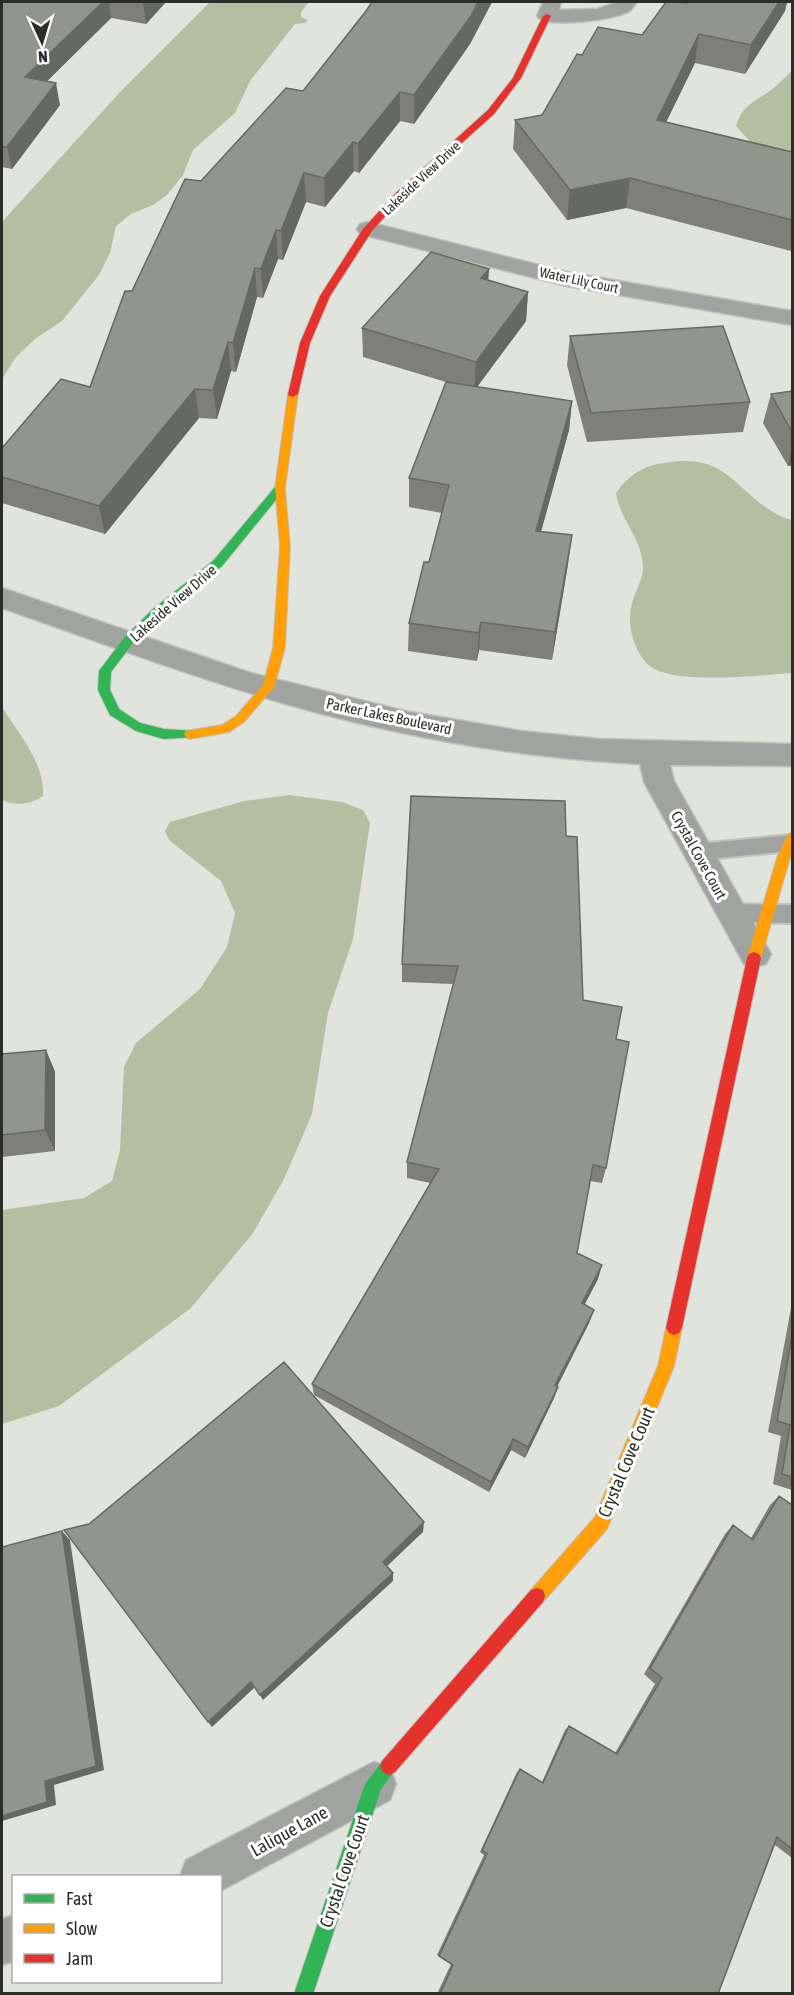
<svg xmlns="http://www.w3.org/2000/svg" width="794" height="1995" font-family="'Asap Condensed',sans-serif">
  <rect width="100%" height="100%" fill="#e1e4dc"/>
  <path fill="#b4bea1" d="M 210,2 L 309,2 L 301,12 L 301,17 L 308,20 L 305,23 L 295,24 L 250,81 L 235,113 L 193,150 L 183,175 L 167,195 L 153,205 L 131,214 L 116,226 L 110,253 L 99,275 L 62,321 L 35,339 L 16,357 L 2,379 L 2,222 L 121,91 Z
    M 792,70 L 792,164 L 755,147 L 736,126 C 742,105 756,101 771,90 C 779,84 786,77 792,70 Z
    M 680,461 C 687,461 696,461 703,463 C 734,469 755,511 792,520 L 792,673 C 761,675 677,685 651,667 C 637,656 630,635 630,618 C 629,599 644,582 643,565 C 641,537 621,522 616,493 C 633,469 651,463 680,461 Z
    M 2,707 C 18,733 45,763 43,796 C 31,805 15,806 2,800 Z
    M 289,795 L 342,802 L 363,810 L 370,823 L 353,939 L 328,1013 L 312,1114 L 284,1179 L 253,1233 L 191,1308 L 59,1406 L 2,1424 L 2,1210 L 84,1198 L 112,1181 L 120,1150 L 124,1067 L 136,1043 L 200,989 L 227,947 L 235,913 L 221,881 L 169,840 L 165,831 L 170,822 L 244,801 Z"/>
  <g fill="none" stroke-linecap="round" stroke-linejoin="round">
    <g stroke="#c0c2bc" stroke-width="4">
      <path id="lane" d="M 792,835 L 792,851 L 790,851 L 697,860 L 690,858 L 686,852 L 690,846 L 697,844 Z
        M 731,904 L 792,905 L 792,923 L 731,922 L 723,919 L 720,913 L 723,907 Z"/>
    </g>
    <g stroke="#c0c2bc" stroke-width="3">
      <path id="street" d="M 543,2 L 561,2 L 559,10 L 597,9 L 618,2 L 637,2 C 636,3 631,10 631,10 C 618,20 546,29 537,16 Z
        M 368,222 L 567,272 L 792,311 L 792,325 L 567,286 L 360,234 L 357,229 L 360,224 Z
        M 2,588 L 251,673 L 405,711 L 521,731 L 599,739 L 792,744 L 792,766 L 670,765 L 674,781 L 771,954 L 766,964 L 755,967 L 744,964 L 644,782 L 640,764 C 521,758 401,737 286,704 C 190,676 96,641 2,608 Z
        M 374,1762 L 390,1768 L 396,1784 L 390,1800 L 220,1891 L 220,1876 L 180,1876 L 186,1860 Z
        M 14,1915 L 14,1961 L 2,1965 L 2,1919 Z"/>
    </g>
    <g stroke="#c0c2bc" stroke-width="2">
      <path id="fast" d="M 280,484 L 284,486 L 284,490 L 222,566 L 160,616 L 132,644 L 111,672 L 110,690 L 119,709 L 140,723 L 164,729 L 194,731 L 196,734 L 194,737 L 164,739 L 136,731 L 110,715 L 98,690 L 99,671 L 124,638 L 152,610 L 214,560 L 276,486 Z
        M 389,1757 L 395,1760 L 398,1766 L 381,1789 L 313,1994 L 294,1994 L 365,1784 L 383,1760 Z"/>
    </g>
    <g stroke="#c0c2bc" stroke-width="2">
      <path id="slow" d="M 293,391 L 298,394 L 285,488 L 290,546 L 285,648 L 274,687 L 244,722 L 229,732 L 190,739 L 186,737 L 184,734 L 186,731 L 222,725 L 236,716 L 263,685 L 273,648 L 280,546 L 275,488 L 288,394 Z
        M 792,833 L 792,851 L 761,958 L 759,962 L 749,962 L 747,958 L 777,858 L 788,834 Z
        M 674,1321 L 679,1323 L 682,1328 L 674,1366 L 607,1529 L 543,1602 L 537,1604 L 531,1602 L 529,1596 L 531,1590 L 595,1517 L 658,1366 L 666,1328 L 669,1323 Z"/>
    </g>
    <g stroke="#c0c2bc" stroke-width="2">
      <path id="jam" d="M 547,14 L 551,16 L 521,78 L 494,114 L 403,196 L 372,231 L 330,296 L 310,343 L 298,394 L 293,397 L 289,396 L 288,394 L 300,343 L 320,296 L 363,229 L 397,192 L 488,110 L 513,78 L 543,16 Z
        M 754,952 L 759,954 L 761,958 L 682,1328 L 679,1333 L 674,1335 L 669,1333 L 666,1328 L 747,958 L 749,954 Z
        M 537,1588 L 543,1590 L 545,1596 L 543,1602 L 395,1772 L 389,1775 L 383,1772 L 380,1766 L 383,1760 L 531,1590 Z"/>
    </g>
    <use href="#lane" fill="#a1a3a0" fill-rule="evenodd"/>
    <use href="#street" fill="#a1a3a0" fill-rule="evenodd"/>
    <use href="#fast" fill="#30b455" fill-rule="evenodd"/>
    <use href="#slow" fill="#ff9f0a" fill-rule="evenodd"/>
    <use href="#jam" fill="#e5322d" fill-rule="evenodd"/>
  </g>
  <path fill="#7e8078" d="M 2,2 L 166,2 L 146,24 L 111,18 L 47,81 L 60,105 L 12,169 L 2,167 Z
    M 372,2 L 492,2 L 470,44 L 414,124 L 400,121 L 359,173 L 354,171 L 325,207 L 306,202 L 283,260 L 278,259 L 263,298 L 257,297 L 236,372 L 231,371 L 217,419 L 199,418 L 105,534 L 2,503 L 2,448 L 90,387 L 132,291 L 201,181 L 303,91 L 366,11 Z
    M 685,2 L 787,2 L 785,11 L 745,74 L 695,63 L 666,122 L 792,152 L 792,247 L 791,251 L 626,208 L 567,220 L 513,149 L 515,120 L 542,115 L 582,55 L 642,35 L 685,3 Z
    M 489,269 L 488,280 L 528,292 L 526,321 L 477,387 L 572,401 L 569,430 L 541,532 L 568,564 L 552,660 L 479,650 L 477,661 L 408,651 L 409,623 L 429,562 L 442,513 L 409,507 L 409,478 L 446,382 L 363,357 L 362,328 Z
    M 570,336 L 750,402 L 743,432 L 587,442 L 567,365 Z
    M 792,391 L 792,465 L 788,466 L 763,423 L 771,394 Z
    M 566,836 L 583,1000 L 616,1039 L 606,1168 L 602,1183 L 590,1181 L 577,1253 L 598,1279 L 585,1304 L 594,1310 L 589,1323 L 557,1386 L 558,1387 L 554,1398 L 525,1458 L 511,1450 L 489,1492 L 314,1395 L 312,1384 L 430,1183 L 407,1178 L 407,1162 L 453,984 L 402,982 L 402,964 Z
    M 46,1050 L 55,1072 L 55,1151 L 2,1157 L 2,1054 Z
    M 792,1303 L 792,1490 L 773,1484 L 781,1436 L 768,1432 Z
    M 779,1496 L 792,1505 L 792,1858 L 775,1845 L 718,1994 L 437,1994 L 451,1964 L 437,1955 L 484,1855 L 480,1852 L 517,1772 L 520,1769 L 542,1782 L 565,1730 L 569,1726 L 615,1753 L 655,1684 L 644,1674 L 725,1534 L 733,1525 L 751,1538 L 770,1505 Z"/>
  <path fill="#666862" d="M 103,2 L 109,2 L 111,18 L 29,99 L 25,77 Z
    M 144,2 L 166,2 L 146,24 L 143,3 Z
    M 478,2 L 492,2 L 470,44 L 414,124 L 414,95 Z
    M 779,2 L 787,2 L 785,11 L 745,74 L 751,45 Z
    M 699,34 L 695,63 L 653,149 L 657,120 Z
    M 56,83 L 60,105 L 12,169 L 7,147 Z
    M 400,92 L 400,121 L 359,173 L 358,144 Z
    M 353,142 L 354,171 L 325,207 L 324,178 Z
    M 304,173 L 306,202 L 283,260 L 281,231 Z
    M 630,178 L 626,208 L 567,220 L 570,190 Z
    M 276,230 L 278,259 L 263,298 L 261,269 Z
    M 255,268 L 257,297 L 236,372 L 233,343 Z
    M 489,269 L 487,298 L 481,278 Z
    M 528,292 L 526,321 L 474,391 L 476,362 Z
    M 228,342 L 231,371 L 217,419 L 213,390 Z
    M 195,389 L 199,418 L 105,534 L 99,506 Z
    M 572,401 L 569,430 L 533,560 L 536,531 Z
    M 792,447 L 792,465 L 788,466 Z
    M 572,535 L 568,564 L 552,660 L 555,632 Z
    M 481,622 L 479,650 L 477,661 L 479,633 Z
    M 46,1050 L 55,1072 L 55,1151 L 45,1130 Z
    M 602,1265 L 598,1279 L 578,1316 L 582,1303 Z
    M 594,1310 L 589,1323 L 552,1397 L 555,1385 Z
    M 558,1387 L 554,1398 L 525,1458 L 528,1447 Z
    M 513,1439 L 511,1450 L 489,1492 L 491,1482 Z
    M 424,1522 L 423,1532 L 383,1570 L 383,1562 Z
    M 62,1531 L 70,1540 L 104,1770 L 54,1785 L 56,1805 L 2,1821 L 2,1816 Z
    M 393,1573 L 393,1581 L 263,1700 L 260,1695 Z
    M 251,1682 L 254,1688 L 212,1727 L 208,1722 Z"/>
  <path fill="#92958c" stroke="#666862" stroke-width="1.5" d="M 2,2 L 103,2 L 25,77 L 56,83 L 7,147 L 2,147 Z
    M 372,2 L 478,2 L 471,16 L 414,95 L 400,92 L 358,144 L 353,142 L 324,178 L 304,173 L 281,231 L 276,230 L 261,269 L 255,268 L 233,343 L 228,342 L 213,390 L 195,389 L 99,506 L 2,477 L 2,448 L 61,379 L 90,387 L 125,291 L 132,291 L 185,179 L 201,181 L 286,88 L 303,91 L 366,11 Z
    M 666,2 L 677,2 L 687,3 L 687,2 L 779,2 L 751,45 L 699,34 L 657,120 L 792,152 L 792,220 L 630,178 L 570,190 L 515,120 L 542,115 L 577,54 L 582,55 L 598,27 L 642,35 Z
    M 431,252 L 489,269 L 481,278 L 528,292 L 476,362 L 362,328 Z
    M 723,326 L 750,402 L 591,413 L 570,336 Z
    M 446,382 L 572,401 L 536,531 L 572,535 L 555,632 L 481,622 L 479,633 L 409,623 L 424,562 L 429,562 L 449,485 L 409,478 Z
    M 792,391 L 792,432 L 771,394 Z
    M 411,796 L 565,801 L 566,836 L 577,837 L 583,1000 L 622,1007 L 616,1039 L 629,1042 L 606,1168 L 593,1165 L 577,1253 L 602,1265 L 582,1303 L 594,1310 L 555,1385 L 558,1387 L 528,1447 L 513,1439 L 491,1482 L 312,1384 L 439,1169 L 407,1162 L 458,966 L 402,964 Z
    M 46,1050 L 45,1130 L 2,1135 L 2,1054 Z
    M 792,1336 L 792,1477 L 782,1474 L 790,1425 L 777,1421 Z
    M 284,1362 L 424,1522 L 383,1562 L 393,1573 L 260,1695 L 251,1682 L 208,1722 L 64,1530 L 89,1524 Z
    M 779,1496 L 792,1505 L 792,1849 L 777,1837 L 718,1994 L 440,1994 L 453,1965 L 439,1956 L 487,1854 L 482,1850 L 520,1769 L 543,1783 L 569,1726 L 617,1754 L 662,1678 L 650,1668 L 733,1525 L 753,1540 Z
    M 62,1531 L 96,1766 L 45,1781 L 47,1802 L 2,1816 L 2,1547 Z"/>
  <g text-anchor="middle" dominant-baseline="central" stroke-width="6" stroke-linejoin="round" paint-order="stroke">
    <g font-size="14" fill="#2b2d28" stroke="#fff">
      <text transform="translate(421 178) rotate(-43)">Lakeside View Drive</text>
      <text transform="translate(579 280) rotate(12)">Water Lily Court</text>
    </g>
    <g font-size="15" fill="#2b2d28" stroke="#fff">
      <text transform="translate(173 603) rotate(-41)">Lakeside View Drive</text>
      <text transform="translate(389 716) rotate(12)">Parker Lakes Boulevard</text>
      <text transform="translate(699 855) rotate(61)">Crystal Cove Court</text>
    </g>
    <g font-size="18" fill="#2b2d28" stroke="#fff">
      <text transform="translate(626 1462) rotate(-67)">Crystal Cove Court</text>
      <text transform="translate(289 1831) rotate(-29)">Lalique Lane</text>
      <text transform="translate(344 1871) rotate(-71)">Crystal Cove Court</text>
    </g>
  </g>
  <rect width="794" height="1995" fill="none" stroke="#2b2d28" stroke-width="6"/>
  <rect x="12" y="1875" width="210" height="108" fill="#ffffff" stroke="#aaaba9" stroke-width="1.5"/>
  <rect x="24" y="1894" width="30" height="9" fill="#30b455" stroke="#aaaba9" stroke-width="1.5"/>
  <text x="66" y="1905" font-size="18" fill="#2b2d28">Fast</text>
  <rect x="24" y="1924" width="30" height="9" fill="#ff9f0a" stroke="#aaaba9" stroke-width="1.5"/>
  <text x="66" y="1935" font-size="18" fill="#2b2d28">Slow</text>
  <rect x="24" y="1954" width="30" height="9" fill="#e5322d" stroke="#aaaba9" stroke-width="1.5"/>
  <text x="66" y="1965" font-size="18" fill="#2b2d28">Jam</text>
  <g transform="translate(42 42) rotate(176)" stroke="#ffffff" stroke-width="4.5" paint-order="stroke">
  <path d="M0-4.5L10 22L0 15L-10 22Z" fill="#2b2d28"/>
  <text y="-9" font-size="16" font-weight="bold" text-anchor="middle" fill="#2b2d28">N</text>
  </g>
</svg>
